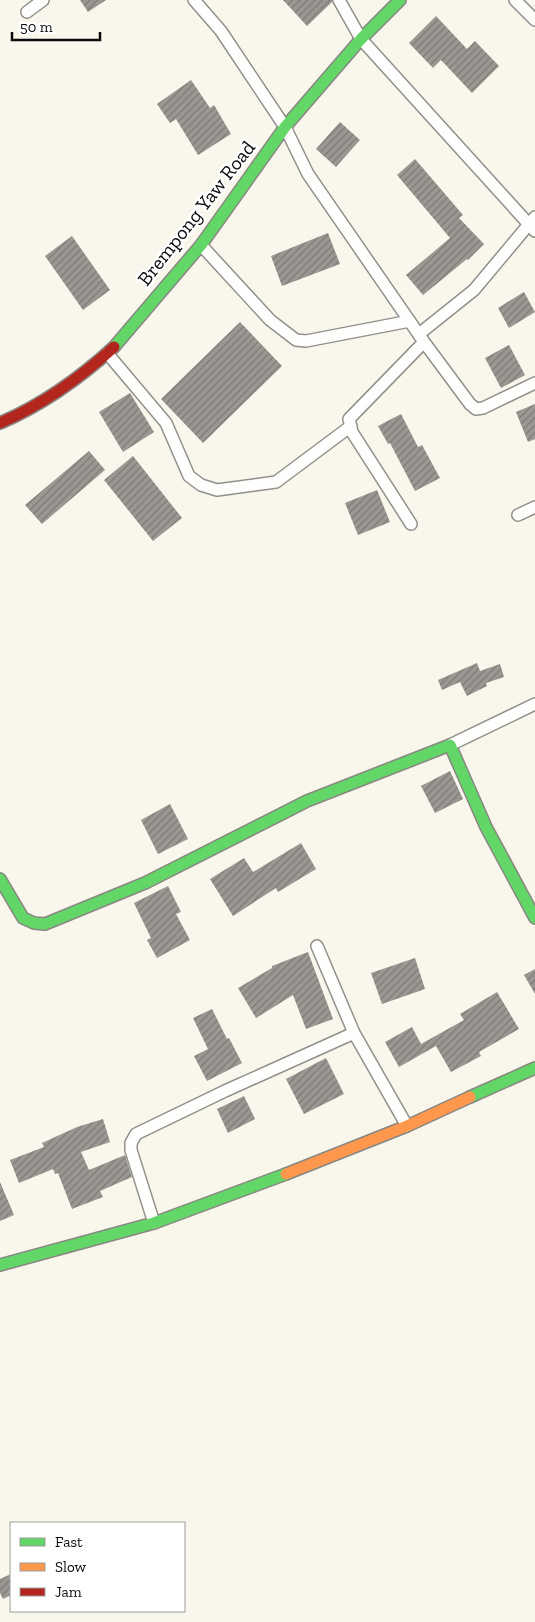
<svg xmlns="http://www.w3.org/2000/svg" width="535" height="1622" font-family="'Zilla Slab',serif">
  <defs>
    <pattern id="building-hatch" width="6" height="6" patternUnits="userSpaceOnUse" patternTransform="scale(1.25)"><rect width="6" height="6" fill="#9b9893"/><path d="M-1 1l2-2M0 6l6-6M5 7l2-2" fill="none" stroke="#7d7a76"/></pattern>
  </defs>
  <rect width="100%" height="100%" fill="#f9f6ec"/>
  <path fill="url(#building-hatch)" d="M 80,0 L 106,0 L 88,12 Z
    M 283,0 L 332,0 L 332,2 L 307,26 Z
    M 436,16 L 467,49 L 475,41 L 499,66 L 472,93 L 441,60 L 433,68 L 409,43 Z
    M 191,80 L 210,108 L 214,105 L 231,134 L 198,155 L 176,119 L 170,123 L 157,104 Z
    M 340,122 L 360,140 L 336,167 L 316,149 Z
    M 415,159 L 463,215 L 459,218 L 484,244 L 468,260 L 467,259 L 423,295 L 406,275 L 450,238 L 397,175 Z
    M 328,233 L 340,264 L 282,286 L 271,256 Z
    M 72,236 L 110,290 L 83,310 L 45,256 Z
    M 524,292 L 535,312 L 509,328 L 498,308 Z
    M 240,322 L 282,366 L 203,443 L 161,399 Z
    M 509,345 L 525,375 L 501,388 L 485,358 Z
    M 130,393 L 154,432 L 123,452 L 99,412 Z
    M 535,404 L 535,439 L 528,442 L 516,412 Z
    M 401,414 L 418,447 L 422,445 L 440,478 L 415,491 L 390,443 L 388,444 L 378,426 Z
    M 89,451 L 105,470 L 42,524 L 25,505 Z
    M 133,456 L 182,518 L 153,541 L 104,480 Z
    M 377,490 L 390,522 L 358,535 L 345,503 Z
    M 477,663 L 480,671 L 500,664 L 504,677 L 486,683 L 487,686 L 467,696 L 460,682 L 442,690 L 438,680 Z
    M 450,771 L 463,799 L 435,813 L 421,786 Z
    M 170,804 L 188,839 L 158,854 L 141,820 Z
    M 301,843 L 316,869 L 278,892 L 276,888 L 233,916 L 210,879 L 244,858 L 253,872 Z
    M 168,886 L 181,912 L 176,914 L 190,940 L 157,958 L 147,940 L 151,938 L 134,903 Z
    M 308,952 L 333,1019 L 306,1029 L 293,995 L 256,1018 L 238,988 L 272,968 L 272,966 Z
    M 415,958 L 425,989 L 382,1004 L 371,973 Z
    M 535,969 L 535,994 L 524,975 Z
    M 497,992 L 519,1029 L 479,1052 L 481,1056 L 451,1072 L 436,1046 L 399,1067 L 385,1042 L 412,1027 L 421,1044 L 464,1020 L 460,1014 Z
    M 212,1009 L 227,1039 L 229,1038 L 242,1063 L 207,1081 L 194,1056 L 208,1049 L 193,1018 Z
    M 326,1058 L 344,1094 L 304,1114 L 286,1079 Z
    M 244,1096 L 255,1119 L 228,1133 L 217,1109 Z
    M 103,1119 L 110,1142 L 81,1152 L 89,1170 L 125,1155 L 132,1177 L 100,1191 L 103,1197 L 72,1209 L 58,1173 L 55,1174 L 53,1169 L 19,1183 L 10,1160 L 44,1147 L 42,1143 L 77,1127 Z
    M 0,1182 L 14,1215 L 0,1221 Z
    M 11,1574 L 11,1595 L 3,1599 L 0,1593 L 0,1579 Z"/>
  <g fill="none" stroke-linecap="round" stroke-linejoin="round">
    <g stroke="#92908c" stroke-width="14">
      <path id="street" d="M 194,0 L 221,31 L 285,127 L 308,174 L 424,342 L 470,404 L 476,409 L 483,408 L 535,383
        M 339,0 L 361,39 L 535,231
        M 515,0 L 535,20
        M 27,12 L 43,0
        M 201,245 L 270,320 L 296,340 L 306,341 L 410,321
        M 419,334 L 474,290 L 535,217
        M 107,353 L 166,423 L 189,476 L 201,485 L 217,490 L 276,482 L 351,426
        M 518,515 L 535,507
        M 411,524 L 352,432 L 349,419 L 424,342
        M 450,745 L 535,704
        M 317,946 L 354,1033 L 407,1126
        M 154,1223 L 131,1150 L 131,1143 L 136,1134 L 225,1091 L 354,1033"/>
    </g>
    <g stroke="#888782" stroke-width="14">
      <path id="fast" d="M 114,347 L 201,245 L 285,127 L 361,39 L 400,0
        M 0,879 L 23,918 L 34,923 L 45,924 L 145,883 L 307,801 L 450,745 L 486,827 L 535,918
        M 470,1097 L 535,1068
        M 0,1265 L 154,1223 L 286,1174"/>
    </g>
    <g stroke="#888782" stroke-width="14">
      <path id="slow" d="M 286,1174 L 407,1126 L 470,1097"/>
    </g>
    <g stroke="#888782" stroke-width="14">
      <path id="jam" d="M 0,423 C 42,405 80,378 114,347"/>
    </g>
    <use href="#street" stroke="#fefefc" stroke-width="11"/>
    <use href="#fast" stroke="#63d668" stroke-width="11"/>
    <use href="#slow" stroke="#ff974d" stroke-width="11"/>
    <use href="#jam" stroke="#b3261e" stroke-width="11"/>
  </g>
  <g text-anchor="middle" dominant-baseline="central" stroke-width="5" stroke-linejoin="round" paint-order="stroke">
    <g font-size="20" fill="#0a0a0a" stroke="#fff">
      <text transform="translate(196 213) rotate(-52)">Brempong Yaw Road</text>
    </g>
  </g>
  <rect x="10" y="1522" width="175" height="90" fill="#ffffff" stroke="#9d9d9d"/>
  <rect x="20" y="1538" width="25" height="8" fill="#63d668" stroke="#9d9d9d"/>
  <text x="55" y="1547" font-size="15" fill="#0a0a0a">Fast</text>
  <rect x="20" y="1563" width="25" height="8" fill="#ff974d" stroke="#9d9d9d"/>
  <text x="55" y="1572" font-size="15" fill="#0a0a0a">Slow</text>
  <rect x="20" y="1588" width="25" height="8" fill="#b3261e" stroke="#9d9d9d"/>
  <text x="55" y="1597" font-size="15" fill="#0a0a0a">Jam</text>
  <path d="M12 32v8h88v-8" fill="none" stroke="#0a0a0a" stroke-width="2.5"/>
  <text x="20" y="32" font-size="15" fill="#0a0a0a" stroke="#ffffff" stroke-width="4" paint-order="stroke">50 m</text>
</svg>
